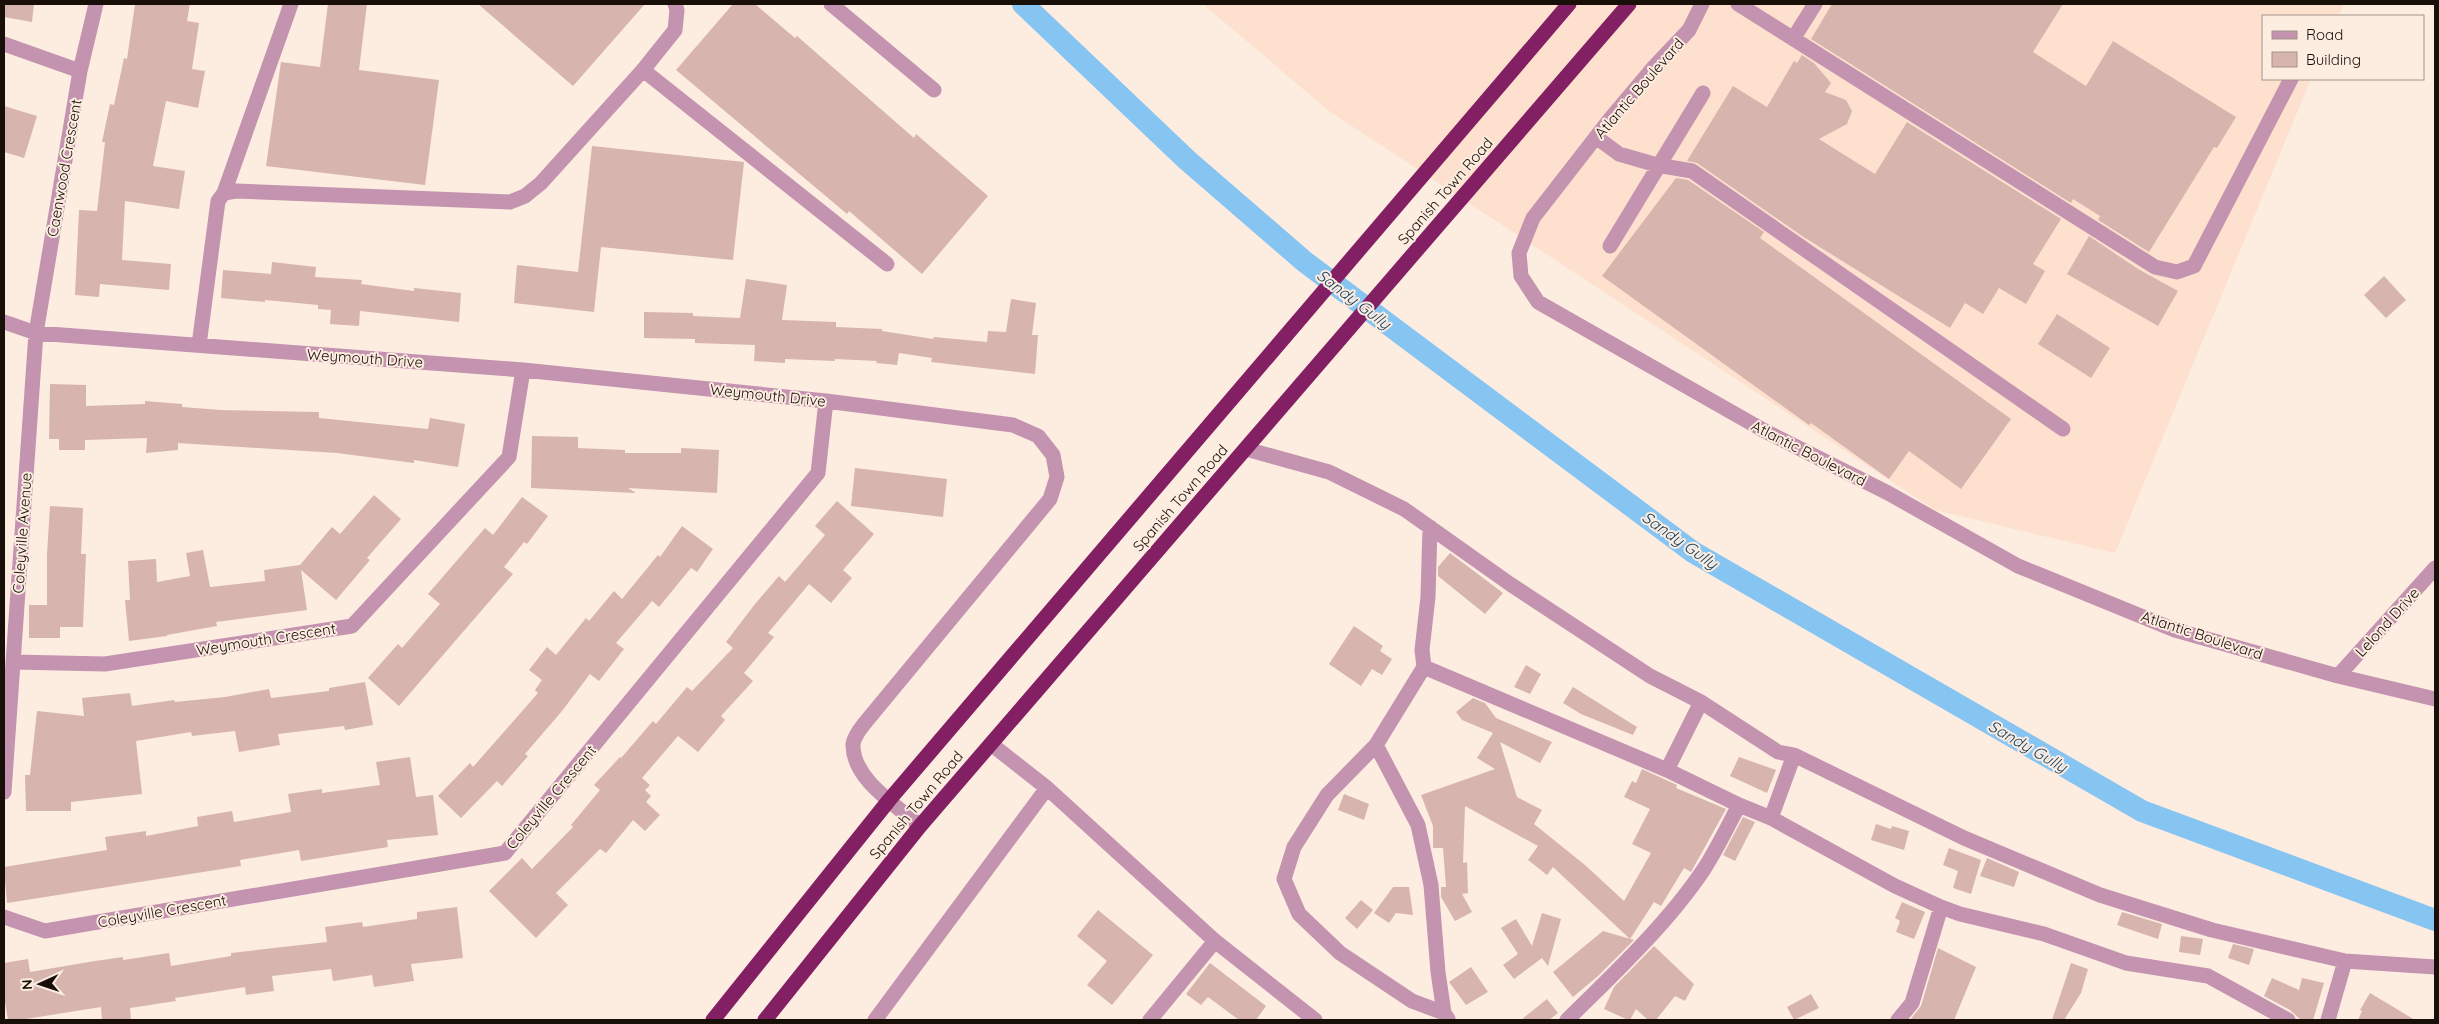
<svg xmlns="http://www.w3.org/2000/svg" width="2439" height="1024" font-family="Quicksand,sans-serif">
  <rect width="100%" height="100%" fill="#fdece0"/>
  <path fill="#fde0cd" d="M 1203,4 L 2344,4 L 2338,16 L 2263,16 L 2263,79 L 2311,79 L 2115,553 L 1935,510 L 1329,111 Z"/>
  <g fill="none" stroke-linecap="round" stroke-linejoin="round">
    <path stroke="#86c4f2" stroke-width="22" d="M 1023,4 L 1187,160 L 1305,262 L 1693,552 L 2142,811 L 2435,920"/>
  </g>
  <path fill="#d7b5ae" d="M 4,4 L 34,4 L 32,22 L 4,17 Z
    M 135,4 L 190,4 L 187,21 L 199,23 L 192,69 L 205,71 L 198,108 L 166,101 L 153,166 L 185,171 L 179,209 L 125,201 L 122,260 L 171,264 L 169,290 L 100,284 L 99,297 L 75,295 L 79,210 L 97,211 L 105,142 L 102,142 L 110,104 L 114,105 L 124,58 L 127,59 Z
    M 328,4 L 367,4 L 359,70 L 439,80 L 425,185 L 266,166 L 281,62 L 320,67 Z
    M 478,4 L 645,4 L 573,86 Z
    M 733,4 L 755,4 L 795,38 L 797,36 L 914,138 L 916,134 L 988,196 L 922,274 L 849,211 L 847,214 L 676,70 Z
    M 1832,4 L 2063,4 L 2033,52 L 2086,86 L 2113,41 L 2236,117 L 2217,148 L 2214,147 L 2149,252 L 2098,220 L 2100,216 L 2073,199 L 2071,203 L 1811,39 Z
    M 1802,55 L 1814,63 L 1831,83 L 1825,92 L 1846,100 L 1852,111 L 1847,124 L 1819,139 L 1875,174 L 1907,122 L 2061,219 L 2033,264 L 2045,271 L 2026,304 L 1999,288 L 1983,314 L 1965,303 L 1950,328 L 1802,236 L 1697,163 L 1687,161 L 1733,86 L 1767,107 L 1794,61 L 1797,63 Z
    M 4,106 L 37,116 L 24,158 L 4,152 Z
    M 592,146 L 744,162 L 733,260 L 601,247 L 594,312 L 514,303 L 517,265 L 578,272 Z
    M 1676,178 L 1688,180 L 1764,232 L 1760,238 L 2011,419 L 1961,489 L 1909,451 L 1889,479 L 1811,423 L 1809,425 L 1602,276 Z
    M 2089,236 L 2138,269 L 2178,291 L 2158,326 L 2067,274 Z
    M 272,262 L 316,267 L 315,277 L 362,280 L 361,284 L 414,291 L 414,288 L 461,293 L 459,322 L 360,311 L 359,326 L 330,324 L 331,310 L 318,309 L 318,305 L 265,300 L 265,302 L 221,298 L 223,270 L 271,274 Z
    M 2384,276 L 2406,300 L 2386,318 L 2364,295 Z
    M 746,279 L 787,285 L 782,320 L 836,322 L 836,327 L 882,329 L 882,331 L 933,339 L 934,337 L 987,342 L 988,331 L 1006,332 L 1011,299 L 1036,303 L 1032,335 L 1038,335 L 1035,374 L 931,362 L 932,358 L 899,353 L 897,365 L 876,363 L 877,361 L 835,359 L 835,361 L 785,359 L 785,363 L 754,361 L 755,345 L 695,343 L 695,339 L 644,338 L 644,312 L 693,313 L 693,316 L 740,318 Z
    M 2057,314 L 2110,348 L 2091,378 L 2038,344 Z
    M 50,384 L 86,385 L 86,406 L 145,404 L 145,401 L 182,404 L 182,407 L 221,410 L 319,412 L 319,418 L 428,429 L 430,418 L 465,424 L 458,467 L 414,460 L 414,463 L 337,453 L 178,443 L 178,450 L 146,453 L 147,438 L 85,440 L 85,450 L 59,450 L 59,439 L 49,439 Z
    M 532,436 L 578,437 L 578,448 L 625,450 L 625,453 L 681,453 L 681,448 L 719,450 L 717,493 L 628,488 L 636,493 L 531,488 Z
    M 855,468 L 947,479 L 943,517 L 851,506 Z
    M 374,495 L 401,519 L 367,558 L 370,560 L 336,600 L 301,570 L 307,610 L 216,622 L 217,626 L 167,635 L 167,636 L 129,641 L 125,600 L 130,600 L 128,561 L 156,559 L 157,582 L 190,576 L 186,553 L 203,550 L 210,587 L 265,581 L 264,570 L 300,565 L 332,527 L 340,534 Z
    M 522,497 L 548,516 L 527,544 L 524,542 L 504,567 L 513,574 L 399,706 L 368,678 L 398,644 L 402,648 L 440,604 L 428,594 L 485,528 L 493,535 Z
    M 837,501 L 874,534 L 843,570 L 852,578 L 831,603 L 809,584 L 768,633 L 774,637 L 744,673 L 753,681 L 721,716 L 725,720 L 698,752 L 678,736 L 642,778 L 650,785 L 645,790 L 651,796 L 646,802 L 660,815 L 645,831 L 633,820 L 606,853 L 600,849 L 556,893 L 568,905 L 536,938 L 489,891 L 522,858 L 532,869 L 573,827 L 571,825 L 600,790 L 594,785 L 620,757 L 621,758 L 653,721 L 656,724 L 687,687 L 692,691 L 733,648 L 726,642 L 755,604 L 779,576 L 785,582 L 825,535 L 815,526 Z
    M 50,506 L 83,508 L 81,554 L 86,554 L 83,627 L 60,627 L 60,638 L 29,638 L 29,605 L 47,605 L 47,554 Z
    M 682,526 L 713,549 L 697,572 L 691,568 L 659,607 L 652,601 L 616,643 L 624,649 L 599,681 L 590,674 L 562,711 L 525,754 L 528,756 L 502,786 L 497,781 L 461,818 L 438,796 L 470,763 L 473,767 L 538,693 L 535,690 L 542,680 L 529,670 L 547,647 L 556,655 L 586,618 L 589,621 L 614,591 L 622,599 L 658,555 L 660,557 Z
    M 1450,553 L 1503,593 L 1485,614 L 1438,576 L 1438,567 Z
    M 1354,626 L 1383,646 L 1380,651 L 1392,659 L 1382,675 L 1372,669 L 1361,686 L 1329,664 Z
    M 1526,665 L 1541,674 L 1530,694 L 1514,687 Z
    M 365,682 L 373,725 L 345,730 L 344,726 L 278,734 L 280,745 L 239,752 L 235,731 L 192,736 L 191,732 L 136,741 L 142,794 L 71,802 L 71,811 L 26,811 L 25,775 L 30,775 L 37,711 L 84,716 L 82,698 L 130,693 L 132,706 L 174,700 L 175,702 L 225,697 L 269,689 L 271,698 L 329,691 L 329,688 Z
    M 1573,687 L 1637,727 L 1633,735 L 1581,714 L 1563,703 Z
    M 1473,698 L 1485,703 L 1496,718 L 1552,742 L 1540,763 L 1500,742 L 1517,797 L 1542,810 L 1534,824 L 1585,865 L 1624,901 L 1651,853 L 1632,844 L 1650,809 L 1624,797 L 1632,781 L 1636,783 L 1642,769 L 1677,785 L 1676,788 L 1726,809 L 1691,872 L 1684,868 L 1661,906 L 1654,902 L 1630,939 L 1553,867 L 1547,875 L 1528,860 L 1538,846 L 1465,806 L 1463,863 L 1467,862 L 1468,893 L 1462,894 L 1472,912 L 1455,921 L 1441,897 L 1441,887 L 1446,887 L 1443,848 L 1433,848 L 1433,826 L 1421,795 L 1495,769 L 1477,758 L 1493,733 L 1462,720 L 1456,712 Z
    M 410,757 L 416,797 L 433,795 L 438,835 L 387,840 L 388,847 L 301,861 L 299,850 L 240,860 L 241,866 L 7,903 L 4,867 L 107,850 L 105,837 L 146,831 L 146,836 L 198,826 L 197,817 L 232,811 L 234,822 L 291,812 L 288,794 L 322,789 L 322,793 L 380,785 L 376,762 Z
    M 1739,757 L 1776,770 L 1767,793 L 1730,776 Z
    M 1344,794 L 1369,804 L 1364,820 L 1338,810 Z
    M 1743,817 L 1755,822 L 1735,861 L 1723,855 Z
    M 1876,824 L 1891,829 L 1892,826 L 1909,831 L 1904,850 L 1871,840 Z
    M 1949,848 L 1981,860 L 1971,894 L 1953,888 L 1958,871 L 1943,865 Z
    M 1987,858 L 2019,872 L 2014,887 L 1980,876 Z
    M 1393,887 L 1409,887 L 1413,915 L 1396,913 L 1389,923 L 1374,913 Z
    M 1361,900 L 1373,910 L 1357,929 L 1345,918 Z
    M 1902,902 L 1925,912 L 1914,939 L 1896,932 L 1900,921 L 1895,918 Z
    M 457,907 L 463,958 L 411,964 L 414,981 L 374,987 L 372,975 L 333,981 L 331,969 L 272,976 L 274,991 L 246,995 L 245,987 L 175,998 L 176,1001 L 130,1008 L 131,1020 L 102,1020 L 101,1007 L 20,1020 L 8,1020 L 4,996 L 4,963 L 28,959 L 30,972 L 95,961 L 123,957 L 123,960 L 169,953 L 171,966 L 231,956 L 231,953 L 327,942 L 325,927 L 362,922 L 363,927 L 417,919 L 417,912 Z
    M 1098,910 L 1153,955 L 1112,1005 L 1087,985 L 1107,961 L 1077,936 Z
    M 2122,912 L 2162,924 L 2158,939 L 2117,925 Z
    M 1542,913 L 1561,919 L 1548,966 L 1542,958 L 1514,979 L 1503,965 L 1518,954 L 1501,928 L 1516,919 L 1532,946 Z
    M 1603,931 L 1634,940 L 1598,976 L 1573,997 L 1553,972 Z
    M 2181,936 L 2203,939 L 2200,955 L 2179,952 Z
    M 2233,944 L 2254,949 L 2249,965 L 2228,958 Z
    M 1654,946 L 1694,984 L 1685,1001 L 1675,996 L 1656,1020 L 1648,1020 L 1636,1009 L 1630,1020 L 1628,1020 L 1604,1009 L 1614,987 Z
    M 1938,948 L 1976,967 L 1954,1020 L 1910,1020 L 1921,1006 Z
    M 1210,963 L 1266,1006 L 1256,1020 L 1239,1020 L 1208,997 L 1201,1005 L 1186,994 Z
    M 2071,963 L 2088,969 L 2081,993 L 2064,1020 L 2052,1020 Z
    M 1471,967 L 1488,992 L 1466,1005 L 1449,982 Z
    M 2272,978 L 2299,990 L 2302,978 L 2324,983 L 2313,1020 L 2301,1020 L 2290,1010 L 2264,996 Z
    M 2370,993 L 2415,1020 L 2358,1020 L 2362,1011 L 2360,1010 Z
    M 1811,994 L 1819,1008 L 1794,1020 L 1787,1007 Z
    M 1547,999 L 1558,1013 L 1549,1020 L 1521,1020 Z"/>
  <g fill="none" stroke-linecap="round" stroke-linejoin="round">
    <path stroke="#c393af" stroke-width="15" d="M 831,4 L 934,90
      M 1702,4 L 1689,30 L 1653,68 L 1610,119 L 1533,218 L 1519,253 L 1521,276 L 1538,302 L 1763,430 L 1888,493 L 2018,566 L 2175,630 L 2338,676 L 2435,699
      M 1738,4 L 2155,267 L 2177,272 L 2194,266 L 2291,79
      M 1793,39 L 1815,4
      M 4,44 L 80,71
      M 643,70 L 887,264
      M 1596,137 L 1619,154 L 1657,165 L 1692,171 L 2063,429
      M 224,193 L 291,4
      M 1610,246 L 1703,93
      M 4,322 L 36,333 L 523,370 L 826,401 L 1013,425 L 1038,436 L 1053,455 L 1057,477 L 1050,499 L 864,724 C 860,729 854,738 853,744 C 852,779 896,805 920,826
      M 199,345 L 218,201 L 224,193 L 236,191 L 510,202 L 525,196 L 541,183 L 643,70 L 675,30 L 677,10 L 675,4
      M 1246,449 L 1329,472 L 1404,509 L 1510,584 L 1650,676 L 1701,702 L 1778,752 L 1794,755 L 1964,838 L 2100,895 L 2212,930 L 2345,961 L 2435,967
      M 1430,527 L 1428,597 L 1422,650 L 1424,667 L 1376,745 L 1327,795 L 1294,847 L 1284,879 L 1299,914 L 1340,953 L 1412,1001 L 1444,1013
      M 13,662 L 105,664 L 352,626 L 509,457 L 523,370
      M 1424,667 L 1667,770
      M 2338,676 L 2435,568
      M 1701,702 L 1667,770 L 1739,805 L 1771,818 L 1794,755
      M 991,744 L 1047,788 L 1215,941 L 1315,1020
      M 1376,745 L 1418,825 L 1431,885 L 1438,972 L 1444,1013 L 1448,1019
      M 4,792 L 36,333 L 80,71 L 96,4
      M 1771,818 L 1895,886 L 1941,907 L 1960,914 L 2044,934 L 2126,963 L 2208,976 L 2288,1020
      M 4,917 L 45,931 L 505,853 L 818,473 L 826,401
      M 875,1020 L 1047,788
      M 1150,1020 L 1215,941
      M 1567,1020 C 1612,976 1669,922 1704,869 C 1717,849 1728,826 1739,805
      M 1898,1020 L 1912,1003 L 1941,907
      M 2328,1020 L 2345,961"/>
    <path stroke="#832064" stroke-width="15" d="M 713,1020 L 890,799 L 1569,4
      M 765,1020 L 920,826 L 1629,4"/>
  </g>
  <g text-anchor="middle" dominant-baseline="central" stroke-width="4" stroke-linejoin="round" paint-order="stroke">
    <g font-size="15" fill="#190f09" stroke="#fdece0">
      <text transform="translate(1639 88) rotate(-49)">Atlantic Boulevard</text>
      <text transform="translate(64 168) rotate(-80)">Caenwood Crescent</text>
      <text transform="translate(1445 191) rotate(-49)">Spanish Town Road</text>
      <text transform="translate(365 358) rotate(4)">Weymouth Drive</text>
      <text transform="translate(768 395) rotate(6)">Weymouth Drive</text>
      <text transform="translate(1809 453) rotate(27)">Atlantic Boulevard</text>
      <text transform="translate(1180 498) rotate(-49)">Spanish Town Road</text>
      <text transform="translate(22 533) rotate(-86)">Coleyville Avenue</text>
      <text transform="translate(2387 622) rotate(-48)">Lelond Drive</text>
      <text transform="translate(2202 635) rotate(18)">Atlantic Boulevard</text>
      <text transform="translate(266 639) rotate(-9)">Weymouth Crescent</text>
      <text transform="translate(551 797) rotate(-50)">Coleyville Crescent</text>
      <text transform="translate(916 805) rotate(-50)">Spanish Town Road</text>
      <text transform="translate(162 911) rotate(-10)">Coleyville Crescent</text>
    </g>
    <g font-size="16" font-style="italic" fill="#154463" stroke="#fdece0">
      <text transform="translate(1354 299) rotate(37)">Sandy Gully</text>
      <text transform="translate(1680 540) rotate(35)">Sandy Gully</text>
      <text transform="translate(2028 746) rotate(30)">Sandy Gully</text>
    </g>
  </g>
  <rect width="2439" height="1024" fill="none" stroke="#190f09" stroke-width="10"/>
  <rect x="2262" y="15" width="162" height="65" fill="#fdece0" stroke="#a2948a"/>
  <rect x="2272" y="31" width="25" height="8" fill="#c393af" stroke="#a2948a"/>
  <text x="2306" y="40" font-size="15" fill="#190f09">Road</text>
  <rect x="2272" y="52" width="25" height="15" fill="#d7b5ae" stroke="#a2948a"/>
  <text x="2306" y="65" font-size="15" fill="#190f09">Building</text>
  <g transform="translate(40 984) rotate(267)" stroke="#fdece0" stroke-width="4" paint-order="stroke">
  <path d="M0-4L9 19L0 12L-9 19Z" fill="#190f09"/>
  <text y="-8" font-size="14" font-weight="bold" text-anchor="middle" fill="#190f09">N</text>
  </g>
</svg>
